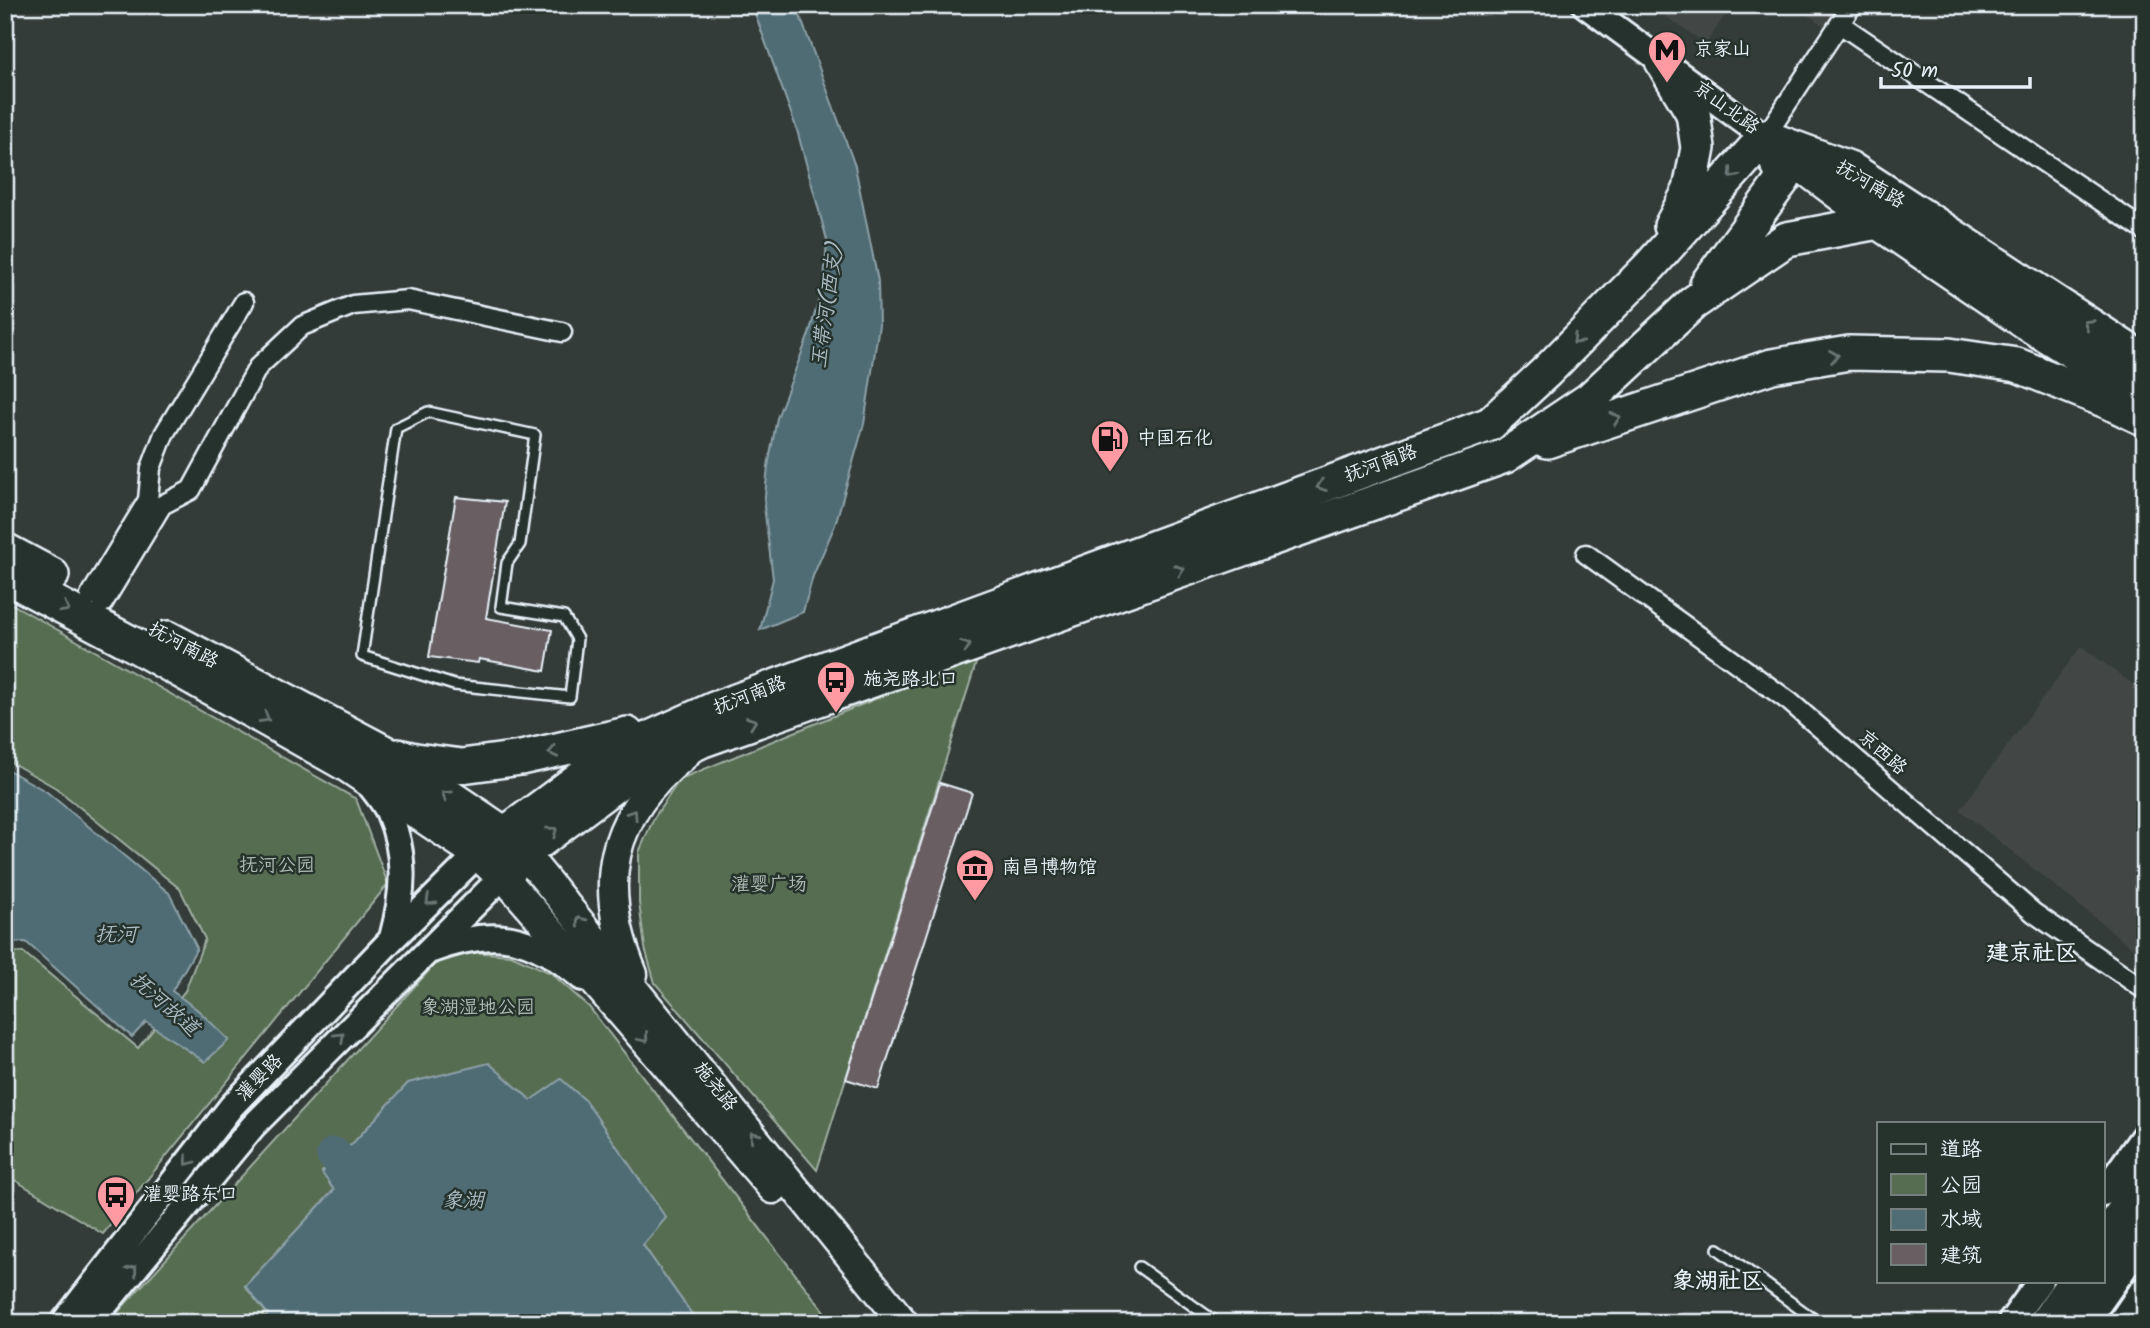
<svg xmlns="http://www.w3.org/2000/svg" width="2150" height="1328" font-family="Kalam,'LXGW WenKai TC',sans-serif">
  <rect width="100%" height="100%" fill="#333c38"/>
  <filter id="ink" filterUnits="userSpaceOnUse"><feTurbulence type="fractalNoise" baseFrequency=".0143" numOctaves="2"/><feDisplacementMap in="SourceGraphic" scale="14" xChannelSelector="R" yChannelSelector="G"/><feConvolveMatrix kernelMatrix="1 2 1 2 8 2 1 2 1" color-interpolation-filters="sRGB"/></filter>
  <g filter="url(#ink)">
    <path fill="#434645" d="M 1649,5 L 1732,5 L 1706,44 Z
      M 1793,5 L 1843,5 L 1827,28 Z
      M 2081,646 L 2145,693 L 2145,958 L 1960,810 Z"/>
    <path fill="#576d51" stroke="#a0afa4" stroke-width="2" d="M 5,600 L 356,799 L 388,884 L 103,1234 L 5,1174 L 5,953 L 23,952 L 138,1048 L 185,991 L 205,939 L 180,889 L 56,788 L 5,759 Z
      M 978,657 L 817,1170 L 655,983 L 645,948 L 639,903 L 639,852 L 654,818 L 680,779 Z
      M 472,952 L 511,955 L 551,973 L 589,1007 L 833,1323 L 698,1323 L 643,1245 L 531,1100 L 353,1143 L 322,1172 L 334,1190 L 245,1286 L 268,1315 L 260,1323 L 108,1323 L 435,964 Z"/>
    <path fill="#506c75" stroke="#8da1a9" stroke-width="2" d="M 752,5 L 796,5 L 855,166 L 878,281 L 879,325 L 864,424 L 835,525 L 813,576 L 803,612 L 760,630 L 773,579 L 764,506 L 768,466 L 777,418 L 809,334 L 824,281 L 827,240 L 797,130 Z
      M 5,768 L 47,792 L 169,893 L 197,948 L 172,991 L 199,1011 L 229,1040 L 205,1062 L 146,1022 L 132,1037 L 26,942 L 5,943 Z
      M 489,1063 L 531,1100 L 561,1079 L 585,1100 L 666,1218 L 643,1245 L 698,1323 L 260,1323 L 268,1314 L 245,1286 L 334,1190 L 322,1173 L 353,1143 L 408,1083 Z"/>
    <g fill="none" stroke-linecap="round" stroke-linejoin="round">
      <path stroke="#506c75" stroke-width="35" d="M 334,1155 L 337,1158"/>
    </g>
    <path fill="#695e62" stroke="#e8f1f8" stroke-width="2" d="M 456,497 L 505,502 L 486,618 L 552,630 L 545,671 L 479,659 L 478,663 L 429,657 Z
      M 940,783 L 972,793 L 878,1089 L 846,1079 Z"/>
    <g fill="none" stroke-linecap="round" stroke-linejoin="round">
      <g stroke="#e8f1f8" stroke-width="14">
        <path id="lane" d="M 428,412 L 535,435 L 520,544 L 507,563 L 501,607 L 564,617 L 577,639 L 570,697 L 454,685 L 362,656 L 396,428 Z
          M 1718,1249 L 1819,1323
          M 1139,1267 L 1217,1323"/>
      </g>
      <g stroke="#e8f1f8" stroke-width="23">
        <path id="street" d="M 1840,24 L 2145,231
          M 1765,137 L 1852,5
          M 1586,554 L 1790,702 L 2034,913 L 2145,990
          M 90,596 L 148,500 L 151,468 L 164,434 L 244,302
          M 103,603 L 162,505 L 191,490 L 258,367 L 302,326 L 353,305 L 408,300 L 562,332"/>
      </g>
      <g stroke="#e8f1f8" stroke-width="30">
        <path id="secondary" d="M 1585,5 L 1765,137
          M 369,784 C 375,792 383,801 388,811 C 407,854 404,894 392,938
          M 432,950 C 494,927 531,934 582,978
          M 2103,1193 L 2145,1134
          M 63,1323 L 231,1107 L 392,939 L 479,853
          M 90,1323 L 253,1126 L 503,876
          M 2010,1323 L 2040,1281"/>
      </g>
      <g stroke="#e8f1f8" stroke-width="33">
        <path id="primary" d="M 524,853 L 904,1323
          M 503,876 L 773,1189
          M 633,974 C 596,885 608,817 685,755"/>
      </g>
      <g stroke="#e8f1f8" stroke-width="38">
        <path id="highway" d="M 1662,61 L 1693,113 L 1698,148 L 1690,190 L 1671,226
          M 1707,284 L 1784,178 L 1765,137 L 1878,222
          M 1547,441 L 1772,366 L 1849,353 L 1949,355 L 2017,365 L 2111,403 L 2145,419
          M 5,550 L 52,575
          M 5,576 L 131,643 L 346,764 L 479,853 L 503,876 L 524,853 L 624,778 L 703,740 L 1505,456 L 1590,399 L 1693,303 L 1787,239 L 1878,222 L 2025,322 L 2145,397
          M 168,638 L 382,751 L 503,833 L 517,846
          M 398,756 L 416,760 L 462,766 L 521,758 L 627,734
          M 479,853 L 610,756 L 714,709 L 1490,424 L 1547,371 L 1650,266 L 1765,137 L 1849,168 L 2145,361
          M 2103,1241 L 2145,1181
          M 2046,1323 L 2075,1281
          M 2080,1323 L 2145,1231
          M 2125,1323 L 2145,1294"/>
      </g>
      <use href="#lane" stroke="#26332d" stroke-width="9"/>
      <use href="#street" stroke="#26332d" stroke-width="18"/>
      <use href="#secondary" stroke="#26332d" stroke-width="24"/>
      <use href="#primary" stroke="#26332d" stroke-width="28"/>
      <use href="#highway" stroke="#26332d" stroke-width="33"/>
    </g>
    <defs><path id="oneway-chevron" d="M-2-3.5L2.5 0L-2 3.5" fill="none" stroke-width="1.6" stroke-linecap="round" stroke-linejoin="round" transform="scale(1.75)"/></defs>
    <g stroke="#6a7674">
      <use href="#oneway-chevron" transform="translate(1733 174) rotate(132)"/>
      <use href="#oneway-chevron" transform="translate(2088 324) rotate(-147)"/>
      <use href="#oneway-chevron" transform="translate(1577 340) rotate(135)"/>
      <use href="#oneway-chevron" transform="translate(1834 356) rotate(-9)"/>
      <use href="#oneway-chevron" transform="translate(1616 418) rotate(-19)"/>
      <use href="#oneway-chevron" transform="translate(1321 486) rotate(160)"/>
      <use href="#oneway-chevron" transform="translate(1180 570) rotate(-19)"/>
      <use href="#oneway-chevron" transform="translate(65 608) rotate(28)"/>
      <use href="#oneway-chevron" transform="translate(966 646) rotate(-19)"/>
      <use href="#oneway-chevron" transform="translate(265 718) rotate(29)"/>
      <use href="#oneway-chevron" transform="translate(752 722) rotate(-20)"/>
      <use href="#oneway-chevron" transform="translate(553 752) rotate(168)"/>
      <use href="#oneway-chevron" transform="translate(446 795) rotate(-146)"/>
      <use href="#oneway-chevron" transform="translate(633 814) rotate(-57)"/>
      <use href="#oneway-chevron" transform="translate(553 831) rotate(-37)"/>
      <use href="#oneway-chevron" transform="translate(430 901) rotate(136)"/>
      <use href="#oneway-chevron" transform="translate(580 921) rotate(-129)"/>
      <use href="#oneway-chevron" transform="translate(340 1037) rotate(-45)"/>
      <use href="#oneway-chevron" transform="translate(644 1038) rotate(50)"/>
      <use href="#oneway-chevron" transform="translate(754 1136) rotate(-129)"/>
      <use href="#oneway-chevron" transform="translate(189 1161) rotate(128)"/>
      <use href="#oneway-chevron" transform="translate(133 1270) rotate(-51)"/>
    </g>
  </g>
  <defs>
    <g id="metro-pin" transform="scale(2.0125)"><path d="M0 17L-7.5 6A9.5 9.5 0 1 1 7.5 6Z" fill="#ff9aa2" stroke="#26332d"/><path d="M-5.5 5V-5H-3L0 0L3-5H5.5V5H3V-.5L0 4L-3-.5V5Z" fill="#111"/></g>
    <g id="fuel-pin" transform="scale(2.0125)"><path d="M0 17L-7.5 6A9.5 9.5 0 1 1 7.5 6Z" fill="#ff9aa2" stroke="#26332d"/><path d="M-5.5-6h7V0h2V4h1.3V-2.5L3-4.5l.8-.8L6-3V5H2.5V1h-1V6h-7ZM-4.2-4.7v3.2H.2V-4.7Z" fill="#111"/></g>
    <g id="bus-pin" transform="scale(2.0125)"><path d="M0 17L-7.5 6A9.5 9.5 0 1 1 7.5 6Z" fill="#ff9aa2" stroke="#26332d"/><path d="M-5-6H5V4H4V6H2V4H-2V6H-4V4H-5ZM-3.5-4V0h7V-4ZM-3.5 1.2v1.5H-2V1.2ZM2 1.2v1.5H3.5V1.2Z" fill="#111"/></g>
    <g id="museum-pin" transform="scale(2.0125)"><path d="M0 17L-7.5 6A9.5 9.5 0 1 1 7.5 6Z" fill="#ff9aa2" stroke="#26332d"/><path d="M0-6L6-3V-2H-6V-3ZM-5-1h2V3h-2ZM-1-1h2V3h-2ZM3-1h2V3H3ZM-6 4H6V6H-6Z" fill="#111"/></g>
  </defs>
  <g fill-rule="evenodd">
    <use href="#metro-pin" x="1667" y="50"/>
    <use href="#fuel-pin" x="1110" y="439"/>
    <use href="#bus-pin" x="836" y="680"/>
    <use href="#museum-pin" x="975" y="868"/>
    <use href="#bus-pin" x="116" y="1195"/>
  </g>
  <g text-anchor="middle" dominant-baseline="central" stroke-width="5" stroke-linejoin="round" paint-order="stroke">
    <g font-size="19" fill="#e8f1f8" stroke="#26332d" text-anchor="start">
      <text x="1694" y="50">京家山</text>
      <text x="1137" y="439">中国石化</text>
      <text x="863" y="680">施尧路北口</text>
      <text x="1002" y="868">南昌博物馆</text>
      <text x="143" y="1195">灌婴路东口</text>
    </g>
    <g font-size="19" fill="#e8f1f8" stroke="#26332d">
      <text transform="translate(1726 108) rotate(36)">京山北路</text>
      <text transform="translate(1870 185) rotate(30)">抚河南路</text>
      <text transform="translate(1381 464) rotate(-20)">抚河南路</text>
      <text transform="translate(183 646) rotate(28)">抚河南路</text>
      <text transform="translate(750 696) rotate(-21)">抚河南路</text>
      <text transform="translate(1882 753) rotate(41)">京西路</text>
      <text transform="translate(260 1078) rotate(-46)">灌婴路</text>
      <text transform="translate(715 1087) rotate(51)">施尧路</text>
    </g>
    <g font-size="19" fill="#aebcb5" stroke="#26332d">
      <text x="277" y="866">抚河公园</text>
      <text x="769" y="885">灌婴广场</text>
      <text x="478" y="1008">象湖湿地公园</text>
    </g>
    <g font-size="21" font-style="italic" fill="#abbcc4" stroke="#26332d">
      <text transform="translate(828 306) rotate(-82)">玉带河(西支)</text>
      <text x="116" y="935">抚河</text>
      <text transform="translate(164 1005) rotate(41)">抚河故道</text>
      <text x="463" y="1201">象湖</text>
    </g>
    <g font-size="23" font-weight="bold" fill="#e8f1f8" stroke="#26332d">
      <text x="2032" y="954">建京社区</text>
      <text x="1718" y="1282">象湖社区</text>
    </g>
  </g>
  <rect width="2150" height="1328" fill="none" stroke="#26332d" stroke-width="28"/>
  <rect x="14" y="14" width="2122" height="1300" fill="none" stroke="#e8f1f8" stroke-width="2.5" filter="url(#ink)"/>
  <rect x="1877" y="1122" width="228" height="161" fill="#26332d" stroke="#747f7e" stroke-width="2"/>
  <rect x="1891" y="1144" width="35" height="10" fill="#26332d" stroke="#747f7e" stroke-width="2"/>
  <text x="1940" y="1156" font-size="21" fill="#e8f1f8">道路</text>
  <rect x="1891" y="1174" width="35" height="21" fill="#576d51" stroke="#747f7e" stroke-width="2"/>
  <text x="1940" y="1192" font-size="21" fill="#e8f1f8">公园</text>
  <rect x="1891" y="1209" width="35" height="21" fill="#506c75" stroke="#747f7e" stroke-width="2"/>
  <text x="1940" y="1226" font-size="21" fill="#e8f1f8">水域</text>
  <rect x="1891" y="1244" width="35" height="21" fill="#695e62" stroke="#747f7e" stroke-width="2"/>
  <text x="1940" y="1262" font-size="21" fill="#e8f1f8">建筑</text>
  <path d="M1881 77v10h149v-10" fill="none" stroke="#e8f1f8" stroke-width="3.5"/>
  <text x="1891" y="77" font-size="21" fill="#e8f1f8" stroke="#26332d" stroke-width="5" paint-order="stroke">50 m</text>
</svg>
